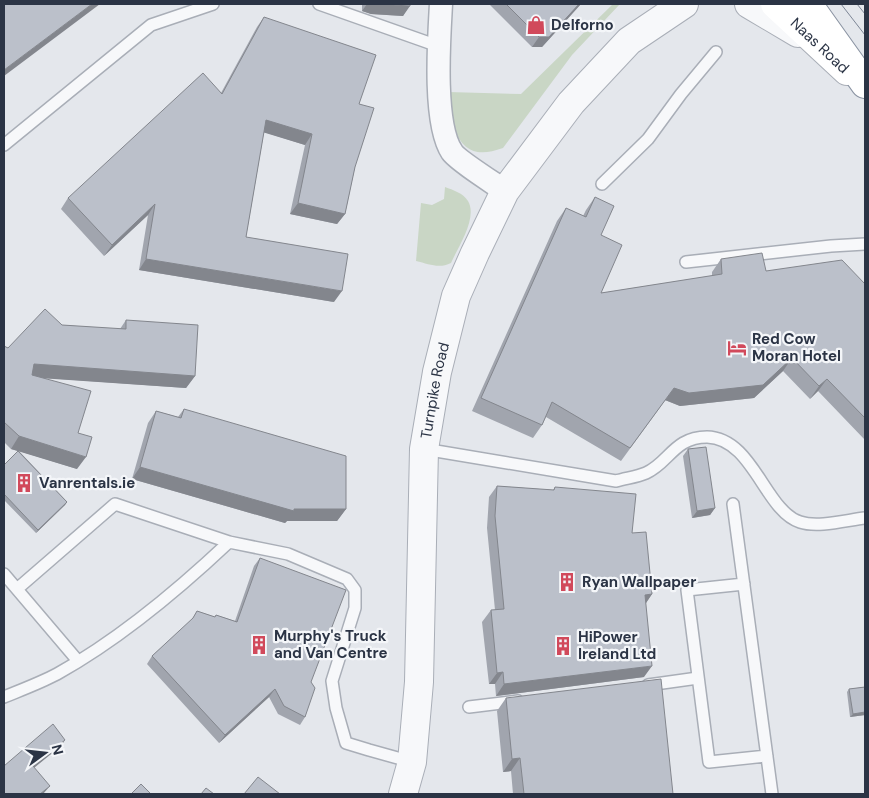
<svg xmlns="http://www.w3.org/2000/svg" width="869" height="798" font-family="'DM Sans',sans-serif">
  <rect width="100%" height="100%" fill="#e4e7ec"/>
  <path fill="#c9d6c5" d="M 613,4 L 620,4 L 572,55 L 503,148 C 478,157 464,153 453,127 C 448,118 449,103 448,92 L 521,94 Z
    M 445,187 C 453,190 463,193 468,201 C 478,218 458,247 451,263 C 439,269 429,264 416,261 L 421,203 L 432,205 L 444,199 Z"/>
  <g fill="none" stroke-linecap="round" stroke-linejoin="round">
    <g stroke="#a9aeb7" stroke-width="14">
      <path id="service" d="M 319,4 L 438,46
        M 4,145 L 151,25 L 213,4
        M 602,184 L 648,139 L 681,94 L 716,52
        M 686,262 L 831,246 L 865,244
        M 424,449 L 616,481 C 626,478 637,477 646,473 C 669,463 674,437 707,437 C 753,438 765,511 800,522 C 818,528 847,520 865,518
        M 733,504 L 772,794
        M 4,574 L 78,661
        M 744,584 L 687,590 L 709,762 L 767,756
        M 17,589 L 115,504 L 229,542
        M 648,685 L 698,678
        M 4,697 C 21,690 40,683 57,674 C 120,639 177,591 229,542 L 288,554 L 347,579 L 355,590 L 355,608 L 332,681 L 336,708 L 346,743 L 369,750 L 412,762
        M 469,707 L 518,701"/>
    </g>
    <g stroke="#a9aeb7" stroke-width="25">
      <path id="minor" d="M 441,4 C 439,39 433,124 452,152 C 457,160 495,184 505,191"/>
    </g>
    <g stroke="#a9aeb7" stroke-width="30">
      <g id="tertiary">
        <path d="M 749,4 L 798,33"/>
        <path id="s1" d="M 403,794 L 412,762 L 419,682 L 424,449 L 437,372 L 456,296 L 475,253 L 505,191 L 571,103 L 629,41 L 684,4"/>
      </g>
    </g>
    <g stroke="#a9aeb7" stroke-width="30">
      <g id="secondary">
        <path id="s2" d="M 775,4 L 847,71"/>
      </g>
    </g>
    <g stroke="#8b94a3" stroke-width="30">
      <path id="motorway" d="M 808,4 L 865,84"/>
    </g>
    <use href="#service" stroke="#f7f8fa" stroke-width="11"/>
    <use href="#minor" stroke="#f7f8fa" stroke-width="22"/>
    <use href="#tertiary" stroke="#f7f8fa" stroke-width="28"/>
    <use href="#secondary" stroke="#fff" stroke-width="28"/>
    <use href="#motorway" stroke="#fff" stroke-width="28"/>
    <path stroke="#7d8696" stroke-width="1" d="M 841,4 L 865,35
      M 857,4 L 865,14"/>
  </g>
  <path fill="#a1a5ae" d="M 362,4 L 410,4 L 403,16 L 371,14 L 362,11 Z
    M 489,4 L 581,4 L 542,47 L 532,47 Z
    M 264,17 L 359,104 L 355,167 L 345,214 L 337,224 L 290,214 L 305,145 L 264,132 L 246,237 L 334,302 L 139,270 L 148,215 L 104,256 L 61,209 L 68,198 L 221,93 L 257,27 Z
    M 595,197 L 601,235 L 601,293 L 712,276 L 712,272 L 721,259 L 766,271 L 865,284 L 865,440 L 818,391 L 810,399 L 783,371 L 754,398 L 680,406 L 665,400 L 621,461 L 546,417 L 542,425 L 533,438 L 472,411 L 557,221 L 566,208 L 583,216 L 586,210 Z
    M 126,320 L 195,376 L 186,388 L 46,378 L 78,433 L 77,469 L 19,451 L 67,502 L 65,505 L 36,533 L 4,500 L 4,465 L 18,451 L 11,449 L 4,442 L 4,346 L 8,348 L 62,325 L 120,329 Z
    M 184,409 L 346,509 L 337,521 L 287,521 L 285,523 L 132,479 L 148,423 L 156,411 L 178,417 Z
    M 688,449 L 715,508 L 710,515 L 692,518 L 683,456 Z
    M 497,486 L 553,490 L 555,487 L 632,533 L 652,594 L 646,603 L 644,677 L 496,696 L 495,684 L 489,684 L 482,622 L 491,610 L 495,610 L 487,528 L 489,497 Z
    M 260,558 L 311,682 L 305,717 L 300,725 L 278,714 L 269,697 L 219,743 L 147,664 L 152,656 L 191,621 L 197,611 L 215,617 L 216,615 L 235,621 L 254,566 Z
    M 865,687 L 865,715 L 850,717 L 847,692 L 849,689 Z
    M 506,698 L 673,794 L 513,794 L 511,771 L 503,772 L 497,711 Z"/>
  <path fill="#83868d" d="M 92,4 L 100,4 L 4,76 L 4,70 Z
    M 367,4 L 376,4 L 410,6 L 403,16 L 371,14 L 362,11 Z
    M 579,4 L 581,4 L 542,47 L 532,47 L 539,37 Z
    M 266,120 L 312,134 L 305,145 L 259,131 Z
    M 298,203 L 345,214 L 337,224 L 290,214 Z
    M 155,204 L 148,215 L 104,256 L 112,245 Z
    M 146,259 L 342,291 L 334,302 L 139,270 Z
    M 792,358 L 783,371 L 754,398 L 680,406 L 665,400 L 621,461 L 674,388 Z
    M 34,364 L 195,376 L 186,388 L 25,377 Z
    M 827,379 L 818,391 L 810,399 L 819,386 Z
    M 19,436 L 86,457 L 77,469 L 11,449 Z
    M 140,467 L 294,509 L 346,509 L 337,521 L 287,521 L 285,523 L 132,479 Z
    M 67,502 L 65,505 L 36,533 L 38,530 Z
    M 715,508 L 710,515 L 692,518 L 697,511 Z
    M 652,594 L 644,606 L 645,595 Z
    M 652,666 L 644,677 L 496,696 L 504,684 Z
    M 503,672 L 495,684 L 489,684 L 497,673 Z
    M 275,689 L 269,697 L 219,743 L 225,735 Z
    M 865,712 L 865,715 L 850,717 L 853,714 Z
    M 65,740 L 61,746 L 29,772 L 33,766 Z
    M 520,758 L 511,771 L 503,772 L 512,759 Z
    M 50,786 L 43,794 L 40,794 Z"/>
  <path fill="#bbc0ca" stroke="#83868d" d="M 4,4 L 92,4 L 4,70 Z
    M 376,4 L 410,4 L 410,6 Z
    M 506,4 L 579,4 L 549,37 L 539,37 Z
    M 264,17 L 376,55 L 359,104 L 374,108 L 355,167 L 345,214 L 298,203 L 312,134 L 266,120 L 246,237 L 348,254 L 342,291 L 146,259 L 155,204 L 112,245 L 68,198 L 203,73 L 222,94 Z
    M 595,197 L 614,206 L 601,235 L 622,245 L 601,293 L 722,274 L 721,259 L 762,253 L 766,271 L 842,260 L 865,284 L 865,418 L 827,379 L 819,386 L 792,358 L 763,385 L 689,393 L 674,388 L 630,448 L 552,402 L 542,425 L 481,398 L 566,208 L 586,217 Z
    M 45,309 L 62,325 L 126,329 L 126,320 L 198,325 L 195,376 L 34,364 L 32,375 L 91,391 L 78,433 L 92,437 L 86,457 L 19,436 L 4,422 L 4,346 L 8,348 Z
    M 184,409 L 346,456 L 346,509 L 294,509 L 294,511 L 140,467 L 156,411 L 181,418 Z
    M 706,447 L 715,508 L 697,511 L 688,449 Z
    M 18,451 L 67,502 L 38,530 L 4,494 L 4,465 Z
    M 497,486 L 554,490 L 555,487 L 636,494 L 632,533 L 646,532 L 652,594 L 645,595 L 652,666 L 504,684 L 503,672 L 497,673 L 491,610 L 504,609 L 495,516 Z
    M 260,558 L 346,590 L 311,682 L 315,688 L 305,717 L 284,706 L 275,689 L 225,735 L 152,656 L 193,618 L 197,611 L 215,617 L 216,615 L 237,622 Z
    M 661,679 L 673,794 L 524,794 L 520,758 L 512,759 L 506,698 Z
    M 865,687 L 865,712 L 853,714 L 849,689 Z
    M 53,724 L 65,740 L 33,766 L 50,786 L 40,794 L 4,794 L 4,766 Z
    M 258,777 L 280,794 L 244,794 Z
    M 141,784 L 151,794 L 131,794 Z
    M 206,788 L 214,794 L 201,794 Z"/>
  <defs>
    <g id="shop-bare" transform="scale(1.5)"><path d="M-5-2.5h2.3a2.7 3.5 0 0 1 5.4 0H5L5.5 6h-11ZM-1.5-2.5h3a1.5 2.3 0 0 0-3 0Z" fill="#d1495b" stroke="#f4f6f9" stroke-width="2.5" paint-order="stroke"/></g>
    <g id="hotel-bare" transform="scale(1.5)"><path d="M-6-4.5h1.5V1H6V5H4.5V3h-9V5H-6ZM-4 0a1.8 1.8 0 1 1 3.6 0ZM.5 0V-2.5h3Q6-2.5 6 0Z" fill="#d1495b" stroke="#f4f6f9" stroke-width="2.5" paint-order="stroke"/></g>
    <g id="building-bare" transform="scale(1.5)"><path d="M-4-6H4V6H1V3H-1V6H-4ZM-2.5-4.3h1.7v1.8h-1.7ZM.8-4.3h1.7v1.8H.8ZM-2.5-1h1.7V.8h-1.7ZM.8-1h1.7V.8H.8Z" fill="#d1495b" stroke="#f4f6f9" stroke-width="2.5" paint-order="stroke"/></g>
  </defs>
  <g fill-rule="evenodd">
    <use href="#shop-bare" x="536" y="25"/>
    <use href="#hotel-bare" x="737" y="348"/>
    <use href="#building-bare" x="24" y="483"/>
    <use href="#building-bare" x="567" y="582"/>
    <use href="#building-bare" x="259" y="645"/>
    <use href="#building-bare" x="563" y="646"/>
  </g>
  <g text-anchor="middle" dominant-baseline="central" stroke-width="4.5" stroke-linejoin="round" paint-order="stroke">
    <g font-size="15" font-weight="bold" fill="#2b3445" stroke="#f4f6f9" text-anchor="start">
      <text x="551" y="25">Delforno</text>
      <text x="752" y="339">Red Cow<tspan x="752" dy="17">Moran Hotel</tspan></text>
      <text x="39" y="483">Vanrentals.ie</text>
      <text x="582" y="582">Ryan Wallpaper</text>
      <text x="274" y="636">Murphy's Truck<tspan x="274" dy="17">and Van Centre</tspan></text>
      <text x="578" y="637">HiPower<tspan x="578" dy="17">Ireland Ltd</tspan></text>
    </g>
    <g font-size="15" fill="#2b3445" stroke="#f4f6f9">
      <text stroke="none"><textPath href="#s2" startOffset="61">Naas Road</textPath></text>
      <text stroke="none"><textPath href="#s1" startOffset="406">Turnpike Road</textPath></text>
    </g>
  </g>
  <rect width="869" height="798" fill="none" stroke="#2b3445" stroke-width="10"/>
  <g transform="translate(45 753) rotate(75)" stroke="#f4f6f9" stroke-width="4" paint-order="stroke">
  <path d="M0-4L9 19L0 12L-9 19Z" fill="#2b3445"/>
  <text y="-8" font-size="14" font-weight="bold" text-anchor="middle" fill="#2b3445">N</text>
  </g>
</svg>
